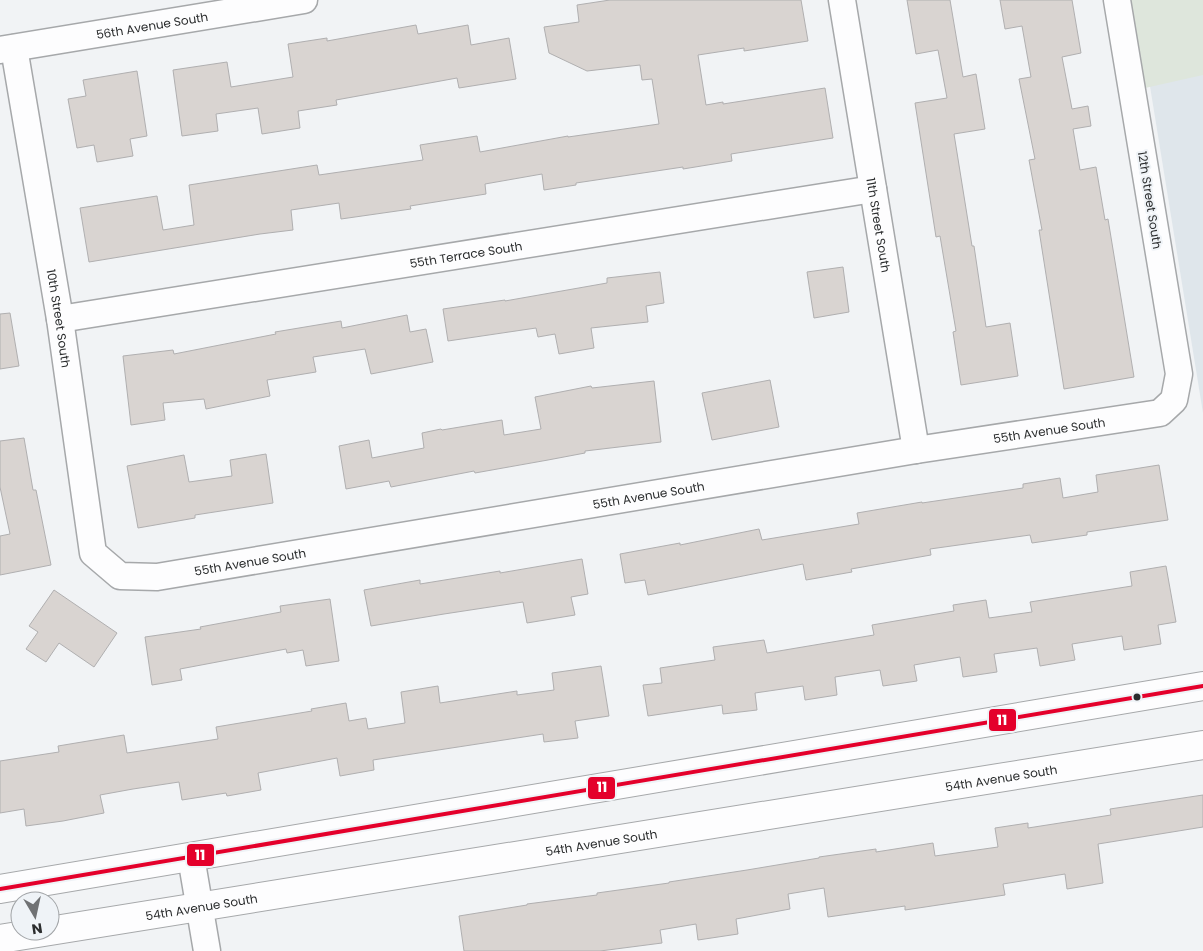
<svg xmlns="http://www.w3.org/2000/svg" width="1203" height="951" font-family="Poppins,sans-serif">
  <rect width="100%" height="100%" fill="#f1f3f5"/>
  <path fill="#dfe6eb" d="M 1136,0 L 1203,0 L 1203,413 Z"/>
  <path fill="#dee6dc" d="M 1130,0 L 1203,0 L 1203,75 L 1145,88 Z"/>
  <path fill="#d9d4d1" stroke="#b0afb0" d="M 610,0 L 801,0 L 808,41 L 744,51 L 744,48 L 698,55 L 706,105 L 723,102 L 723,104 L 825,88 L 833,138 L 731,154 L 732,161 L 683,169 L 683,167 L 576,183 L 576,185 L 544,190 L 542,174 L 485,184 L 486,194 L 410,206 L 411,209 L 341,219 L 339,203 L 291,210 L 293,230 L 260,234 L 89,262 L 80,208 L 157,196 L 163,230 L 194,225 L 189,185 L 317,165 L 319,175 L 423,160 L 420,145 L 477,136 L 480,152 L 568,136 L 568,137 L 659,124 L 652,79 L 642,80 L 640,65 L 587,71 L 549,53 L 544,27 L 579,22 L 577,5 Z
    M 907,0 L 950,0 L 963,77 L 976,74 L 985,129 L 954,134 L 972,246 L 974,246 L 986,327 L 1010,323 L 1018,376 L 961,385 L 953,332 L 956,331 L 940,236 L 936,237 L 915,103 L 947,98 L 938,50 L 916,54 Z
    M 1000,0 L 1072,0 L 1081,53 L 1062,57 L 1072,109 L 1088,106 L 1091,126 L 1073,129 L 1080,170 L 1096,167 L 1105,220 L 1108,219 L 1134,377 L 1064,389 L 1039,230 L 1042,230 L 1029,160 L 1035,159 L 1019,79 L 1031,77 L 1022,26 L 1005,29 Z
    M 416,25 L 418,34 L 468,25 L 471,45 L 509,38 L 516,79 L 459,88 L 457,78 L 336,100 L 337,105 L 298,111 L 300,128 L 262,134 L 258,108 L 216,114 L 218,131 L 182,136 L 173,70 L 227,62 L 231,87 L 293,77 L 288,44 L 327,38 L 327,41 Z
    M 137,71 L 147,136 L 130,139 L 133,156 L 97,162 L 94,145 L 77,148 L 68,99 L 86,96 L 83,80 Z
    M 843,267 L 849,312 L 814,318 L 807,272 Z
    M 660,272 L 664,303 L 646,306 L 648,322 L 591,328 L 594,348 L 559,354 L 555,334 L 538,337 L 536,328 L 448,341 L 443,309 L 505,300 L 505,301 L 607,283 L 607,278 Z
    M 10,313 L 19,366 L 0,369 L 0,314 Z
    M 407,315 L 410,332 L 426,329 L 433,362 L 371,374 L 365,349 L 313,357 L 316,372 L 267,380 L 270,396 L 206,409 L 204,399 L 163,403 L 165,420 L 131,425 L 123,356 L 173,350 L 174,354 L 276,334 L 275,332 L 341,321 L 342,328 Z
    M 770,380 L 779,427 L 712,440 L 702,393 Z
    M 654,381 L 661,442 L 585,451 L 585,453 L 548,460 L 475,473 L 474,471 L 391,487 L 389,481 L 346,489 L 339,446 L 369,440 L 372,458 L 424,448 L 422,433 L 441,429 L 442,430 L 502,420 L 504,435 L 541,429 L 535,397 L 591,386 L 592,388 Z
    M 24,438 L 33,490 L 36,490 L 51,565 L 0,575 L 0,536 L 10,534 L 0,487 L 0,441 Z
    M 266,454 L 273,503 L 195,515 L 195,518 L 138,528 L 127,466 L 184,455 L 189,482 L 232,476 L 230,460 Z
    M 1159,465 L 1168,520 L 1087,532 L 1087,535 L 1032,543 L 1030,535 L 930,549 L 931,555 L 851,569 L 852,572 L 806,580 L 803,564 L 648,595 L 645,580 L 625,583 L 620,554 L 680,543 L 680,545 L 759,529 L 762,540 L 859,524 L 857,513 L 922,502 L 922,503 L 1023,488 L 1023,484 L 1060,478 L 1063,498 L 1098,492 L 1096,475 Z
    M 582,559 L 588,594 L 571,597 L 575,615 L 527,623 L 523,602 L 444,614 L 371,626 L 364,590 L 420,580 L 420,584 L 500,571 L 500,573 Z
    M 1166,566 L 1176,622 L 1158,625 L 1161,644 L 1124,650 L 1122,636 L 1072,644 L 1075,660 L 1040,666 L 1037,648 L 994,654 L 997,672 L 963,677 L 960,657 L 914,665 L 917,681 L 883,686 L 880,670 L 835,677 L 837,695 L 805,700 L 803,686 L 755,693 L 757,710 L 723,714 L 722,705 L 648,716 L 643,685 L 662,683 L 660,668 L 715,660 L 713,647 L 764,640 L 767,653 L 874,635 L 872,625 L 954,611 L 953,605 L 986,600 L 989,618 L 1032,612 L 1030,602 L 1132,586 L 1130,572 Z
    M 54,590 L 117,633 L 94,667 L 59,643 L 46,662 L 26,649 L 38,632 L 29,626 Z
    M 330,599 L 339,661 L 306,666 L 303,650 L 287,653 L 286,649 L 180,669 L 182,680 L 152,685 L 145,637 L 201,629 L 200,627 L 281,612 L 280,606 Z
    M 601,666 L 609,716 L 575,721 L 578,738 L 544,742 L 543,734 L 373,760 L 374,770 L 340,776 L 337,758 L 258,773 L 261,790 L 227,796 L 226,793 L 182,800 L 179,782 L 133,789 L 100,795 L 104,813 L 63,821 L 26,826 L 24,809 L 0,813 L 0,761 L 59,752 L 58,746 L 124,735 L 127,753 L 218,739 L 216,727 L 312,711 L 311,709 L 346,703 L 349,721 L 366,718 L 368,729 L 405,723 L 401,692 L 438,686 L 440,703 L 517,691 L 517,695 L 554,690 L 552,673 Z
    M 1203,795 L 1203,827 L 1098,844 L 1103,883 L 1067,889 L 1065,874 L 1003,884 L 1005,895 L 905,910 L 905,906 L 828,917 L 824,888 L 788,894 L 790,909 L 736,919 L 738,934 L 698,940 L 696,924 L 660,930 L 662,943 L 600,951 L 464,951 L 459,916 L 527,905 L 527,904 L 597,895 L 597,893 L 669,883 L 669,882 L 747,870 L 819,858 L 819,857 L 876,849 L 876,852 L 933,843 L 935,856 L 998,847 L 995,828 L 1028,823 L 1028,828 L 1111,815 L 1110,809 Z"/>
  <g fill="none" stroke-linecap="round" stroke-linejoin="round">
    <g stroke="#a6a8aa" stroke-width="29">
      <g id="minor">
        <path id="s1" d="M 842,0 L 916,450"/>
        <path id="s2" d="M 14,48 L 60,319 L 93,553 L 120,576 L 157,577 L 916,450 L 1160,413 L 1174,400 L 1179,374 L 1117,0"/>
        <path id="s3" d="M 0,50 L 304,0"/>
        <path id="s4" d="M 60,319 L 873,189"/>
        <path d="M 191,857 L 207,951"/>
      </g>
    </g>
    <g stroke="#a6a8aa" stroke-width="30">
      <g id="secondary">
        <path d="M 0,889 L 1203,686"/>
        <path id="s5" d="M 0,939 L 1203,745"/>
      </g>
    </g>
    <use href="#minor" stroke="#fdfdfe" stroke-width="26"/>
    <use href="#secondary" stroke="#fdfdfe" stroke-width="28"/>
    <g stroke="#eff3f7" stroke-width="8">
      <path id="bus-1" d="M 0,889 L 1203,686"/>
    </g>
    <use href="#bus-1" stroke="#e4002b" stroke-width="4"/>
  </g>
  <circle fill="#2b2d2e" stroke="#eff3f7" stroke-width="2" cx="1137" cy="697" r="4.5"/>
  <g text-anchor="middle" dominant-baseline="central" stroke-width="4" stroke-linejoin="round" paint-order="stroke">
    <g font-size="12" fill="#2b2d2e" stroke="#eff3f7">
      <text stroke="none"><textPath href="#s3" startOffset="154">56th Avenue South</textPath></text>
      <text transform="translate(1150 200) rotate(81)">12th Street South</text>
      <text stroke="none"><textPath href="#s1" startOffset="228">11th Street South</textPath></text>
      <text stroke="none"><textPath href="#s4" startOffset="411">55th Terrace South</textPath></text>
      <text stroke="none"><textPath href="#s2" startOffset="274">10th Street South</textPath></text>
      <text stroke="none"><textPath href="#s2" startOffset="1488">55th Avenue South</textPath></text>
      <text stroke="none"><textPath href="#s2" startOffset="1082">55th Avenue South</textPath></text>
      <text stroke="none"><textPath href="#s2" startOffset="678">55th Avenue South</textPath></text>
      <text stroke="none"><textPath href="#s5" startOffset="1014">54th Avenue South</textPath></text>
      <text stroke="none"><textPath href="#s5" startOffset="609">54th Avenue South</textPath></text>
      <text stroke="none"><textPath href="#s5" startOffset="204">54th Avenue South</textPath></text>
    </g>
  </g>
  <g stroke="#eff3f7" stroke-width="2">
    <rect x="988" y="708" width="29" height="24" rx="5" fill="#e4002b"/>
    <rect x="587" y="776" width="29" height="24" rx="5" fill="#e4002b"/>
    <rect x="186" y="843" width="29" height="24" rx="5" fill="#e4002b"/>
  </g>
  <g font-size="14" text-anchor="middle" font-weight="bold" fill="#fff">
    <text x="1002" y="725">11</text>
    <text x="602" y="792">11</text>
    <text x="200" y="860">11</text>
  </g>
  <g transform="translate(35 916) rotate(171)"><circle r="24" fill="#eff3f7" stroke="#a1a4a7"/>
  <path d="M0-4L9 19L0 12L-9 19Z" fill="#707274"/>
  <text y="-8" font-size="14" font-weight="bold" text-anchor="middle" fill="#2b2d2e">N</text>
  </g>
</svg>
